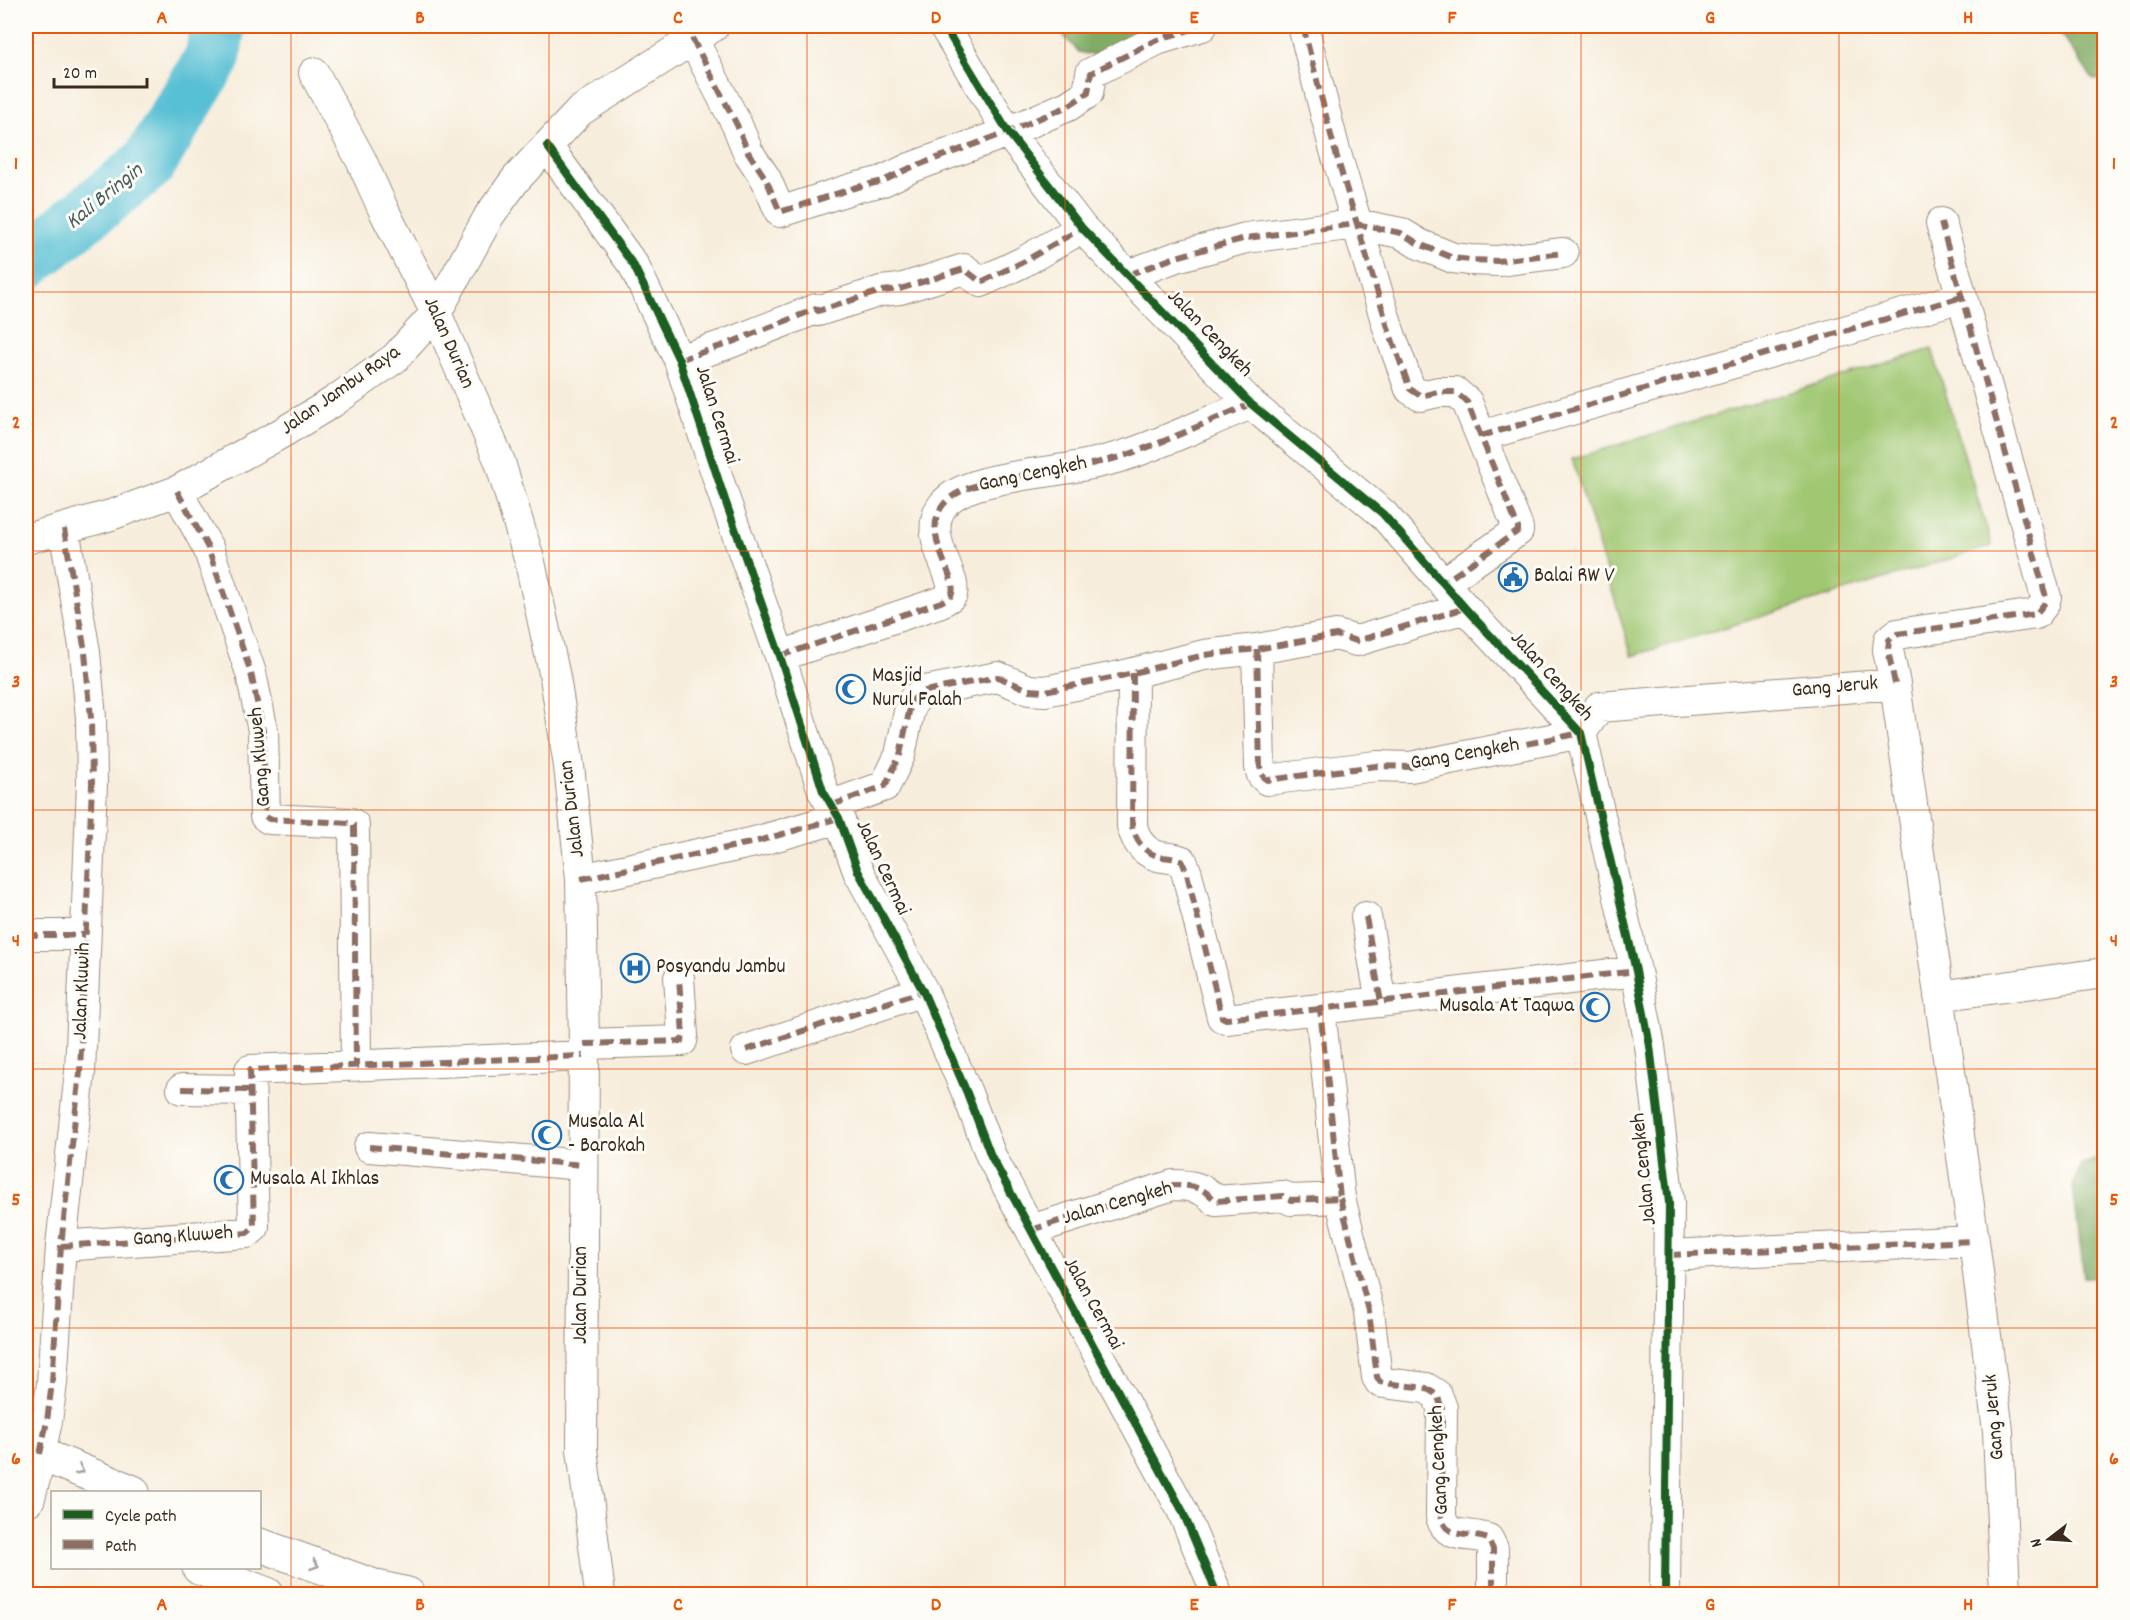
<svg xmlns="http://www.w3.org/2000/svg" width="2130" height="1620" font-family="Dekko,sans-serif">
  <rect width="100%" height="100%" fill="#fdfcf7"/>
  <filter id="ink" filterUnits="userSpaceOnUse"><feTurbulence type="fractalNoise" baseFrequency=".0167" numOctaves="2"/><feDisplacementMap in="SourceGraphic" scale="12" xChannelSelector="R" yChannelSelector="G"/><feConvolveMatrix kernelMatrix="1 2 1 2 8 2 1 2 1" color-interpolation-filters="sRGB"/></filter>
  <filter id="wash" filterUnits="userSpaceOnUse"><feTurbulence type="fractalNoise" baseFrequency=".008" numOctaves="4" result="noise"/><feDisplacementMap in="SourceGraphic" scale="24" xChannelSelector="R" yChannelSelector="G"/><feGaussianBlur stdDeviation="1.35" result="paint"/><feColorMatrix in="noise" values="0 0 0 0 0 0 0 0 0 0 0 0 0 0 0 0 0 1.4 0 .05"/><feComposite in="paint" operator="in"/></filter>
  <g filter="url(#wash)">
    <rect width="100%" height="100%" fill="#f7eddc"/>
    <path fill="#a0c772" stroke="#6e7848" stroke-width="1.5" d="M 1932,349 L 1992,546 L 1632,656 L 1572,459 Z"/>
    <path fill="#80ac64" stroke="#5e6b41" stroke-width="1.5" d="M 969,26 L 1016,26 L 975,37 Z
      M 1054,26 L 1146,26 L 1141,38 L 1093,55 L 1079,52 Z
      M 2055,26 L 2104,26 L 2104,81 L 2092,78 Z
      M 2104,1156 L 2104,1278 L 2084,1277 L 2073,1185 L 2081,1165 Z"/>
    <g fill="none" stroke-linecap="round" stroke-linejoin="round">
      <path stroke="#58c0d4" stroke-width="56" d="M 26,262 L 148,164 L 213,57 L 217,26"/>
    </g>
  </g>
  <g filter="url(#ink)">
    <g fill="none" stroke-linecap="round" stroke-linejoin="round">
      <g stroke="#998c7d" stroke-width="32">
        <path id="minor" d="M 944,26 L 1008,132 L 1082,228 L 1251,404 L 1383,514 L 1465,608 L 1581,733 L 1636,971 L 1650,1046 L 1669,1203 L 1665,1594
          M 1303,26 L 1334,147 L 1389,331 L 1410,389 L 1421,396 L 1438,392 L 1455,392 L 1467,402 L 1518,528 L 1518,531 L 1443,583
          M 692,38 L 737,125 L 748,152 L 766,179 L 780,212 L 854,188 L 883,181 L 910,168 L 1008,132 L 1068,106 L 1088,93 L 1091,73 L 1157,40 L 1202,26
          M 314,73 L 361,160 L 384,211 L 436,313 L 500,462 L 530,562 L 555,677 L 569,766 L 581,879 L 584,1044 L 582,1449 L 600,1594
          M 547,146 L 634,266 L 679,360 L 725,500 L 780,656 L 823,791 L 839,818 L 858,871 L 923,991 L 967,1093 L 991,1156 L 1182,1510 L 1217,1594
          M 1941,223 L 2046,597 L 2044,604 L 2036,614 L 1897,634 L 1889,640 L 1888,650 L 1895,684 L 1974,1241 L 1998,1431 L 2005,1594
          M 1128,275 L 1176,257 L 1246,238 L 1356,224 L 1401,233 L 1419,244 L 1453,258 L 1470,260 L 1498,261 L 1563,253
          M 679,360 L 727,344 L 816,309 L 818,311 L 881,291 L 900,289 L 964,269 L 981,282 L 1023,262 L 1082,228
          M 1481,436 L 1962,297
          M 177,491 L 208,548 L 251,673 L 263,731 L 265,816 L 269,819 L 351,823 L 354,825 L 356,1066
          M 26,539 L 111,515 L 177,491 L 280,434 L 333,402 L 395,358 L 436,313 L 489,216 L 516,179 L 580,111 L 714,26
          M 1257,649 L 1260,767 L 1262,775 L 1267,780 L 1376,766 L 1410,767 L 1581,733 L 1599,707 L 1895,684
          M 780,656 L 941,602 L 951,596 C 961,579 919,536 943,505 C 958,485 1001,479 1024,475 C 1059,470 1097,465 1132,453 C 1172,439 1211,420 1251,404
          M 1133,673 L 1132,826 C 1136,841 1144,854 1162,857 C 1169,858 1175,858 1182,861 L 1187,874 L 1222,1017 L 1226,1019 L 1320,1009
          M 832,805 L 885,786 L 900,755 L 909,712 L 914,699 L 925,691 L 998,677 L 1029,690 L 1045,691 L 1121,676 L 1204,655 L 1257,649 L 1336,635 L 1357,641 L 1465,608
          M 581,879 L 755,842 L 839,818
          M 1366,917 L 1381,1002
          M 26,935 L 85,935
          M 1939,996 L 2104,973
          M 584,1044 L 682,1041 L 683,1035 L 679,978
          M 746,1050 L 923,991
          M 182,1089 L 250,1090
          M 369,1147 L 583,1165
          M 1340,1198 L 1369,1312 L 1377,1377 L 1380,1382 L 1385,1383 L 1426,1388 L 1437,1395 L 1442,1408 L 1441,1517 C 1447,1540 1469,1532 1488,1539 L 1493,1549 L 1493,1594
          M 1031,1230 L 1173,1185 C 1191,1185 1203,1187 1216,1201 L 1283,1196 L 1291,1200 L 1340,1198 L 1320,1009 L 1636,971
          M 61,1246 L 247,1233 L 254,1227 L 250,1070 L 583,1056
          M 1669,1255 L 1974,1241
          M 40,1454 L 47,1421 L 52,1383 L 61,1246 L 80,1072 L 92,784 L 91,718 L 85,652 L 64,529"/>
      </g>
      <g stroke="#998c7d" stroke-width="35">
        <path id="major" d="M 26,1450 L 40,1454 L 133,1492
          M 28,1499 L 40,1454
          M 260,1545 L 377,1587 L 408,1594
          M 199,1568 L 267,1594"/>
      </g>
      <use href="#minor" stroke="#fff" stroke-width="30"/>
      <use href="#major" stroke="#fff" stroke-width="33"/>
      <path stroke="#8d6e63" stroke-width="6" stroke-dasharray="12 6" stroke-linecap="butt" d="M 1303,26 L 1334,147 L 1389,331 L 1410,389 L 1421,396 L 1438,392 L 1455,392 L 1467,402 L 1518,528 L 1518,531 L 1443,583
        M 692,38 L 737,125 L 748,152 L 766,179 L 780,212 L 854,188 L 883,181 L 910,168 L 1008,132 L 1068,106 L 1088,93 L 1091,73 L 1157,40 L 1202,26
        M 1128,275 L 1176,257 L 1246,238 L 1356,224 L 1401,233 L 1419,244 L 1453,258 L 1470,260 L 1498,261 L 1563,253
        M 679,360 L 727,344 L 816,309 L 818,311 L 881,291 L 900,289 L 964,269 L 981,282 L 1023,262 L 1082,228
        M 1481,436 L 1962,297
        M 177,491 L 208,548 L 251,673 L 263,731 L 265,816 L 269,819 L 351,823 L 354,825 L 356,1066
        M 1257,649 L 1260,767 L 1262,775 L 1267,780 L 1376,766 L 1410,767 L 1581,733
        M 780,656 L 941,602 L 951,596 C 961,579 919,536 943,505 C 958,485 1001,479 1024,475 C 1059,470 1097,465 1132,453 C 1172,439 1211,420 1251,404
        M 1133,673 L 1132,826 C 1136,841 1144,854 1162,857 C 1169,858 1175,858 1182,861 L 1187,874 L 1222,1017 L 1226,1019 L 1320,1009
        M 1895,684 L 1888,650 L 1889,640 L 1897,634 L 2036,614 L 2044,604 L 2046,597 L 1941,223
        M 832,805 L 885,786 L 900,755 L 909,712 L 914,699 L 925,691 L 998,677 L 1029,690 L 1045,691 L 1121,676 L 1204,655 L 1257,649 L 1336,635 L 1357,641 L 1465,608
        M 581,879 L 755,842 L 839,818
        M 1366,917 L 1381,1002
        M 26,935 L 85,935
        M 584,1044 L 682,1041 L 683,1035 L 679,978
        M 746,1050 L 923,991
        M 182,1089 L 250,1090
        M 369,1147 L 583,1165
        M 1340,1198 L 1369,1312 L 1377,1377 L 1380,1382 L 1385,1383 L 1426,1388 L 1437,1395 L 1442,1408 L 1441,1517 C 1447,1540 1469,1532 1488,1539 L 1493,1549 L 1493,1594
        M 1031,1230 L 1173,1185 C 1191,1185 1203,1187 1216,1201 L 1283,1196 L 1291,1200 L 1340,1198 L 1320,1009 L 1636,971
        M 61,1246 L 247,1233 L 254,1227 L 250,1070 L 583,1056
        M 1669,1255 L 1974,1241
        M 40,1454 L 47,1421 L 52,1383 L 61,1246 L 80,1072 L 92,784 L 91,718 L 85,652 L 64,529"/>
      <g stroke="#fdfcf7" stroke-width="11">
        <path id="cycleway" d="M 944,26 L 1008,132 L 1082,228 L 1251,404 L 1383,514 L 1465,608 L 1581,733 L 1636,971 L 1650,1046 L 1669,1203 L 1665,1594
          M 547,146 L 634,266 L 679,360 L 725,500 L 780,656 L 823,791 L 839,818 L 858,871 L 923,991 L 967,1093 L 991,1156 L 1182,1510 L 1217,1594"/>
      </g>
      <use href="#cycleway" stroke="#1b5e20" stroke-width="8"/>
    </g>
    <defs><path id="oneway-chevron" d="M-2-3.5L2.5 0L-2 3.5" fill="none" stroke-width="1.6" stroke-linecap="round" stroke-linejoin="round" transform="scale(1.5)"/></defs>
    <g stroke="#a79f9a">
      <use href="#oneway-chevron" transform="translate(80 1470) rotate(23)"/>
      <use href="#oneway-chevron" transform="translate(315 1565) rotate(19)"/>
    </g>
  </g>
  <path fill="none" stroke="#e8590c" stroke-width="1.5" stroke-opacity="0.55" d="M 291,26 L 291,1594M 549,26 L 549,1594M 807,26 L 807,1594M 1065,26 L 1065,1594M 1323,26 L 1323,1594M 1581,26 L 1581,1594M 1839,26 L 1839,1594M 26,292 L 2104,292M 26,551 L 2104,551M 26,810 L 2104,810M 26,1069 L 2104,1069M 26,1328 L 2104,1328"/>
  <defs>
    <g id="civic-ring" transform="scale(1.5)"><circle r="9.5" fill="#fdfcf7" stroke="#1f6fb2" stroke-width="1.5"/><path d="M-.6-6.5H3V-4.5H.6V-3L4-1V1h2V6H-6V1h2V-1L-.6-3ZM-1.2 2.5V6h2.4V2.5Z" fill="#1f6fb2"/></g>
    <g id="mosque-ring" transform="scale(1.5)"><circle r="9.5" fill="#fdfcf7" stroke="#1f6fb2" stroke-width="1.5"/><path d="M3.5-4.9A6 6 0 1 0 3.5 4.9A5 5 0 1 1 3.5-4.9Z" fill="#1f6fb2"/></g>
    <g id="hospital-ring" transform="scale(1.5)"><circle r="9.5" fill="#fdfcf7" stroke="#1f6fb2" stroke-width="1.5"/><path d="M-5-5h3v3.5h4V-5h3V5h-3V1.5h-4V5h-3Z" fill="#1f6fb2"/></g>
  </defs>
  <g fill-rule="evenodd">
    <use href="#civic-ring" x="1513" y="577"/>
    <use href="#mosque-ring" x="851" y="689"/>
    <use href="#hospital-ring" x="635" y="968"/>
    <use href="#mosque-ring" x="1595" y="1007"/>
    <use href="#mosque-ring" x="547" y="1135"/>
    <use href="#mosque-ring" x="229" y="1180"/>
  </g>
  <g text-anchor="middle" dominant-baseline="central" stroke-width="6" stroke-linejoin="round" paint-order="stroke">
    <g font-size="21" fill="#3b2a1e" stroke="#fdfcf7">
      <text transform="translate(1209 334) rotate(46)">Jalan Cengkeh</text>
      <text transform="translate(448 343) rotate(66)">Jalan Durian</text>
      <text transform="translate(341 391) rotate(-35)">Jalan Jambu Raya</text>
      <text transform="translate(716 415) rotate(72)">Jalan Cermai</text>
      <text transform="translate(1033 475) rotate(-12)">Gang Cengkeh</text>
      <text transform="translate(1551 677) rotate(48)">Jalan Cengkeh</text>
      <text transform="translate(1835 688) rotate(-5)">Gang Jeruk</text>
      <text transform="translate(1465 755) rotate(-10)">Gang Cengkeh</text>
      <text transform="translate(261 757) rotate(-95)">Gang Kluweh</text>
      <text transform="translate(573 809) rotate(-97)">Jalan Durian</text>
      <text transform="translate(882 868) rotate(65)">Jalan Cermai</text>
      <text transform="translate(83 991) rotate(-88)">Jalan Kluwih</text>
      <text transform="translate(1645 1169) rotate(-96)">Jalan Cengkeh</text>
      <text transform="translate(1118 1204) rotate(-16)">Jalan Cengkeh</text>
      <text transform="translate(183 1237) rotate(-4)">Gang Kluweh</text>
      <text transform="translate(582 1295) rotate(-90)">Jalan Durian</text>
      <text transform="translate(1092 1304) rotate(61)">Jalan Cermai</text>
      <text transform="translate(1995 1417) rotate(-95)">Gang Jeruk</text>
      <text transform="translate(1440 1460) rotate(-93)">Gang Cengkeh</text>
    </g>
    <g font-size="21" fill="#3b2a1e" stroke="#fdfcf7" text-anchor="start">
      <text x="1534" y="577">Balai RW V</text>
      <text x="872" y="677">Masjid<tspan x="872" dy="24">Nurul Falah</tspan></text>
      <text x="656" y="968">Posyandu Jambu</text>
      <text x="1574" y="1007" text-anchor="end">Musala At Taqwa</text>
      <text x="568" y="1123">Musala Al<tspan x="568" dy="24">- Barokah</tspan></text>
      <text x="250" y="1180">Musala Al Ikhlas</text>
    </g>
    <g font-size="22" font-style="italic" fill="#455e5e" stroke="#fdfcf7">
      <text transform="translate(105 197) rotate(-39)">Kali Bringin</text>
    </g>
  </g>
  <rect width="2130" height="1620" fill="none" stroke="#fdfcf7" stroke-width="66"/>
  <rect x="51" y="1491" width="210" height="78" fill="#fdfcf7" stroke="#afa8a0" stroke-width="1.5"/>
  <rect x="63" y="1510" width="30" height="9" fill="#1b5e20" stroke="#afa8a0" stroke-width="1.5"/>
  <text x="105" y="1521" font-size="18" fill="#3b2a1e">Cycle path</text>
  <rect x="63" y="1540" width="30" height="9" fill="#8d6e63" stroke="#afa8a0" stroke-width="1.5"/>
  <text x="105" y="1551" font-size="18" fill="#3b2a1e">Path</text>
  <g transform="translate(2049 1539) rotate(253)" stroke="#fdfcf7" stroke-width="4.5" paint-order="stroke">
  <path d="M0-4.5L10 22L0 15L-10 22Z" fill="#3b2a1e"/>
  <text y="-9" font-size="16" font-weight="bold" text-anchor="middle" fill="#3b2a1e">N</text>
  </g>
  <path d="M54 78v9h93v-9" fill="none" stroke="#3b2a1e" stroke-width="3"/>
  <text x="63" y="78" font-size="18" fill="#3b2a1e" stroke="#fdfcf7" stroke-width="4.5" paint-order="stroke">20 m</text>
  <rect x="33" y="33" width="2064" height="1554" fill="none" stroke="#e8590c" stroke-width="2"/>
  <g font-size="20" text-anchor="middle" font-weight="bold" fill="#e8590c">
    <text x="162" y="23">A</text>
    <text x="420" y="23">B</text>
    <text x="678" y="23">C</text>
    <text x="936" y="23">D</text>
    <text x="1194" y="23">E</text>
    <text x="1452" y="23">F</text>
    <text x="1710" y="23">G</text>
    <text x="1968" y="23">H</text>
    <text x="16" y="169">1</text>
    <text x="2114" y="169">1</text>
    <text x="16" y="428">2</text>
    <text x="2114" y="428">2</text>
    <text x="16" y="687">3</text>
    <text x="2114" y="687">3</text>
    <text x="16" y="946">4</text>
    <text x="2114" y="946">4</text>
    <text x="16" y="1205">5</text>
    <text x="2114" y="1205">5</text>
    <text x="16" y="1464">6</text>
    <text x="2114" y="1464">6</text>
    <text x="162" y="1610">A</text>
    <text x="420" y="1610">B</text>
    <text x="678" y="1610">C</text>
    <text x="936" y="1610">D</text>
    <text x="1194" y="1610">E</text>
    <text x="1452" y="1610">F</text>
    <text x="1710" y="1610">G</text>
    <text x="1968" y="1610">H</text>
  </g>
</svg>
